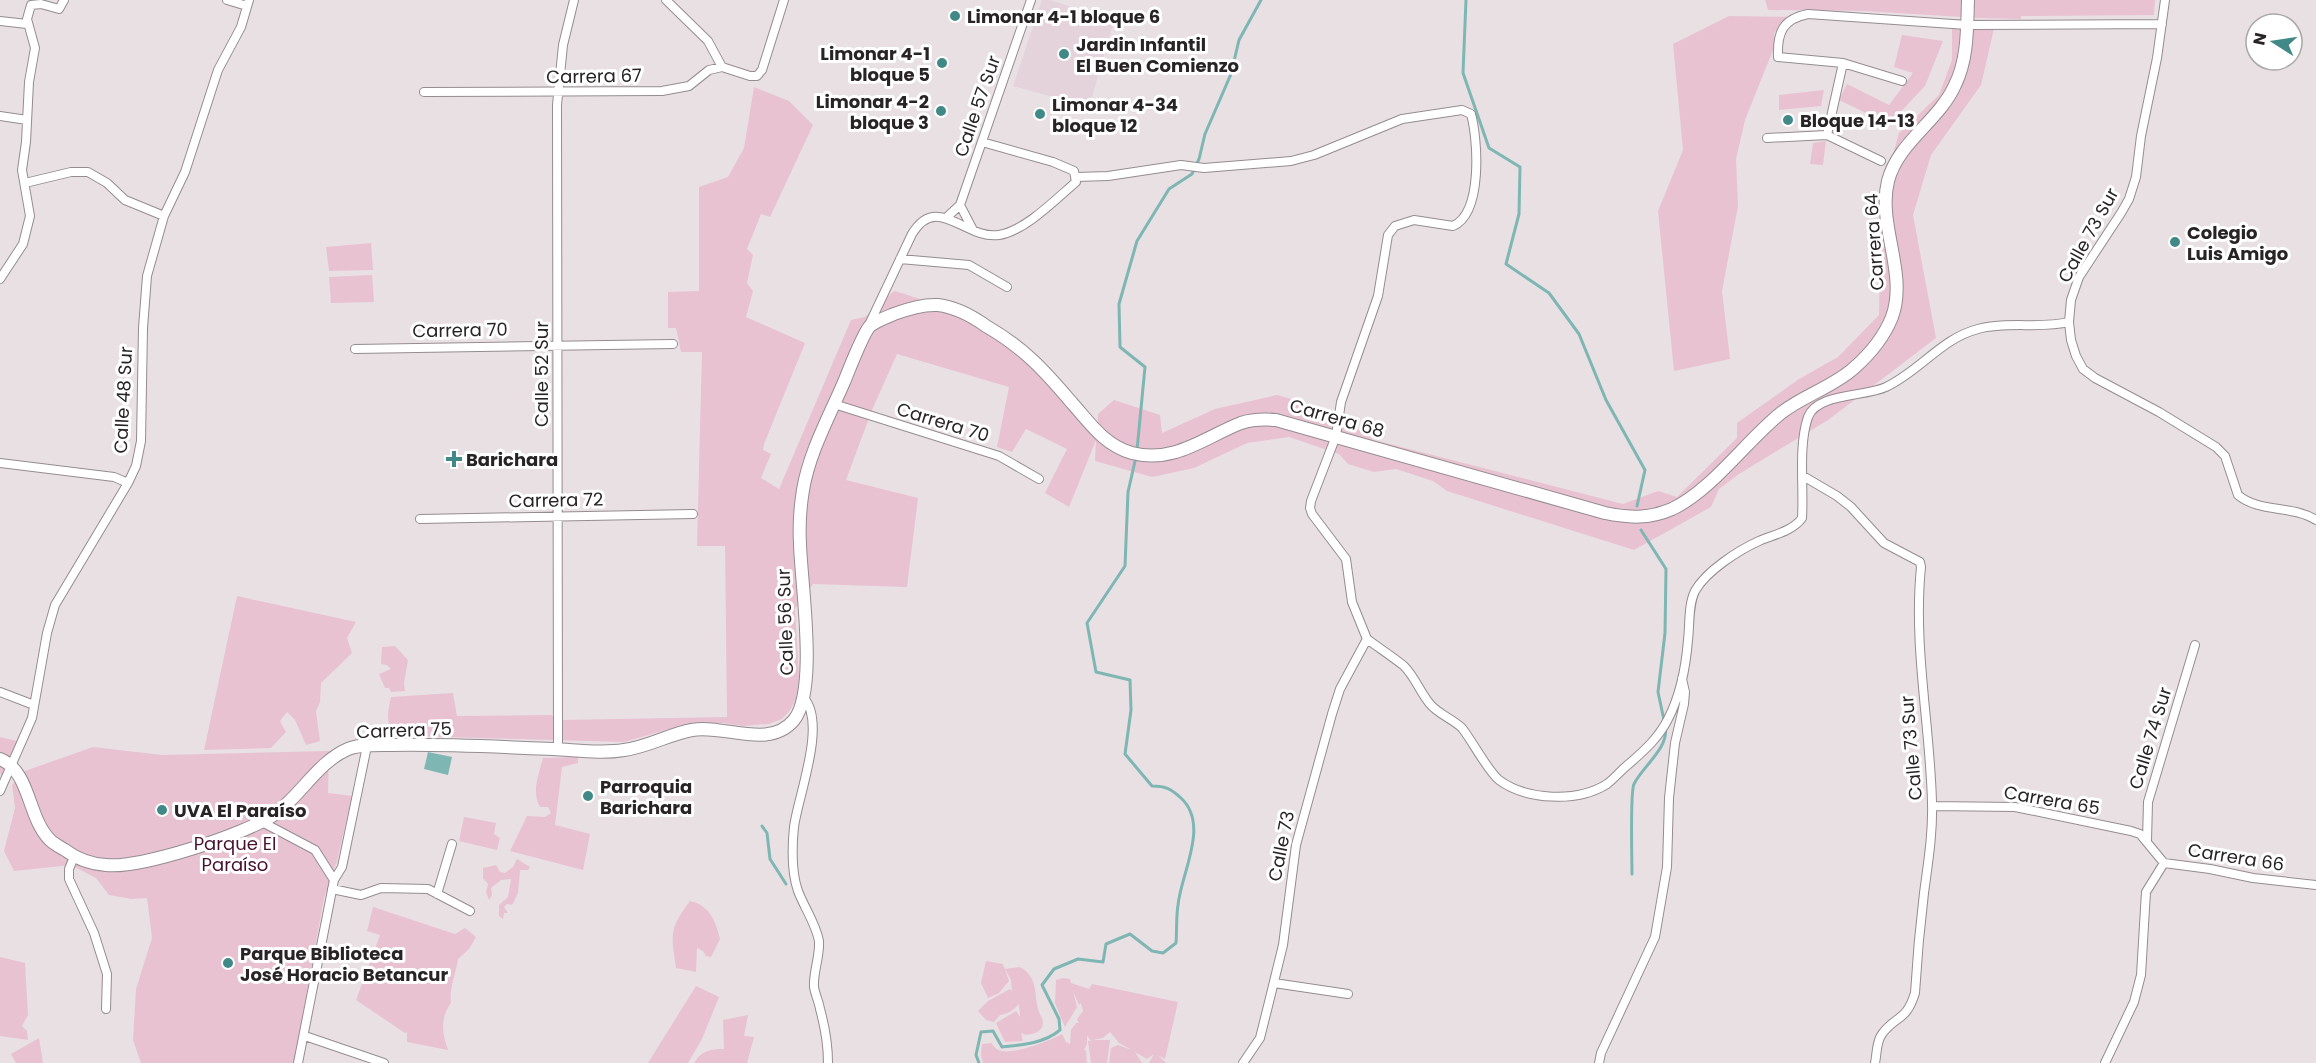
<svg xmlns="http://www.w3.org/2000/svg" width="2316" height="1063" font-family="Poppins,sans-serif">
  <rect width="100%" height="100%" fill="#e9e0e3"/>
  <path fill="#e4d3da" d="M 1042,0 L 1050,0 L 1114,21 L 1089,107 L 1013,86 Z"/>
  <path fill="#e8c2d1" d="M 1765,0 L 2155,0 L 2154,15 L 2021,16 L 2021,19 L 1979,18 L 1864,11 L 1768,10 Z
    M 1729,16 L 1788,17 L 1774,33 L 1775,45 L 1745,120 L 1736,159 L 1738,206 L 1722,291 L 1730,359 L 1674,371 L 1658,211 L 1683,150 L 1673,44 Z
    M 1952,19 L 1996,20 L 1981,85 L 1931,155 L 1913,215 L 1936,338 L 1828,420 L 1739,474 L 1719,489 L 1711,507 L 1634,550 L 1447,491 L 1433,481 L 1396,469 L 1374,472 L 1348,464 L 1339,454 L 1289,437 L 1247,443 L 1194,468 L 1152,477 L 1095,461 L 1096,440 L 1069,507 L 1045,493 L 1067,449 L 1026,429 L 1012,452 L 997,447 L 1009,387 L 897,354 L 872,410 L 846,480 L 918,498 L 907,587 L 813,584 L 795,609 L 799,676 L 798,696 L 790,710 L 782,719 L 769,724 L 742,726 L 723,723 L 683,725 L 624,742 L 406,736 L 394,735 C 385,721 388,712 391,697 L 453,693 L 457,716 L 551,715 L 562,720 L 727,717 L 725,546 L 697,546 L 702,352 L 681,352 L 676,328 L 668,328 L 668,292 L 699,291 L 699,187 L 728,177 L 744,148 L 754,87 L 789,101 L 813,125 L 770,217 L 761,214 L 747,249 L 753,255 L 747,283 L 753,291 L 746,317 L 805,343 L 764,444 L 763,450 L 771,454 L 761,478 L 779,489 L 851,320 L 865,317 L 894,291 C 942,304 988,329 1027,361 C 1050,379 1076,412 1097,434 L 1098,414 L 1114,400 L 1160,415 L 1162,433 L 1215,409 L 1277,395 L 1329,410 L 1374,440 L 1623,504 L 1658,491 L 1677,497 L 1737,438 L 1737,423 L 1799,379 L 1838,357 L 1879,315 L 1881,196 L 1899,133 L 1939,95 L 1952,60 Z
    M 1902,35 L 1943,41 L 1925,86 L 1889,124 L 1839,100 L 1847,84 L 1889,105 L 1913,73 L 1894,67 Z
    M 1824,90 L 1821,106 L 1779,110 L 1779,95 Z
    M 1826,141 L 1823,165 L 1810,164 L 1813,143 Z
    M 371,243 L 373,270 L 329,271 L 326,247 Z
    M 372,275 L 374,302 L 331,303 L 329,277 Z
    M 237,596 L 356,622 L 347,638 L 352,653 L 321,683 L 320,702 L 316,711 L 320,741 L 306,745 L 295,720 L 287,712 L 280,721 L 286,732 L 271,748 L 204,750 Z
    M 395,646 L 408,660 L 404,683 L 405,691 L 391,692 L 389,688 L 385,688 L 379,674 L 391,669 L 387,665 L 381,664 L 382,647 Z
    M 0,737 L 17,741 L 3,776 L 0,774 Z
    M 93,747 L 162,755 L 329,751 L 328,793 L 352,796 L 337,861 L 324,898 L 294,1063 L 141,1063 L 133,1040 L 136,989 L 152,938 L 147,898 L 132,899 L 109,895 L 96,878 L 71,865 L 14,871 L 4,851 L 15,808 L 12,785 L 25,771 Z
    M 578,757 L 578,763 L 562,767 L 555,825 L 590,834 L 583,870 L 510,851 L 527,816 L 545,817 L 551,813 L 548,807 L 540,807 C 531,792 539,774 543,758 Z
    M 464,817 L 496,823 L 494,834 L 500,838 L 497,850 L 459,841 Z
    M 517,859 L 530,867 L 528,870 L 520,870 L 518,893 L 512,905 L 507,904 L 504,907 L 508,913 L 504,913 L 503,919 L 499,916 L 499,905 L 508,897 L 511,879 L 501,880 L 491,888 L 492,895 L 489,900 L 486,892 L 488,884 L 483,878 L 483,868 L 496,865 L 500,872 L 505,873 L 513,867 Z
    M 690,901 C 709,905 716,921 720,939 L 711,957 L 706,956 L 703,951 L 697,948 L 696,972 L 676,968 C 671,934 669,929 690,901 Z
    M 373,907 L 455,934 L 465,928 L 476,937 L 469,949 L 458,959 C 456,974 449,988 451,1003 C 440,1018 442,1033 448,1050 L 407,1042 L 407,1032 L 405,1033 L 356,1000 L 380,935 L 367,931 Z
    M 0,957 L 25,963 L 28,1015 L 22,1026 L 27,1031 L 28,1040 L 0,1036 Z
    M 986,961 L 1003,964 L 1009,981 L 999,993 L 988,998 L 981,983 Z
    M 1020,967 C 1038,977 1034,992 1038,1009 C 1039,1015 1045,1019 1042,1027 C 1039,1033 1032,1034 1026,1035 L 1021,1033 L 1023,1041 L 1005,1042 L 996,1023 L 1016,1011 L 1020,1017 L 1019,1004 C 1013,1010 1009,1014 1000,1015 L 994,1022 L 986,1020 L 978,1011 L 988,1001 L 1010,989 L 1012,992 L 1011,980 L 1005,969 Z
    M 1063,978 L 1070,979 L 1071,983 L 1089,989 L 1092,984 L 1178,1002 L 1165,1059 L 1158,1055 L 1166,1063 L 1149,1063 L 1154,1054 L 1147,1059 L 1135,1052 L 1142,1063 L 1109,1063 L 1111,1048 L 1118,1045 L 1132,1050 L 1119,1043 L 1110,1032 L 1103,1038 L 1093,1040 L 1110,1040 L 1107,1063 L 1091,1063 L 1088,1041 L 1091,1041 L 1087,1035 L 1087,1044 L 1084,1050 L 1086,1051 L 1087,1063 L 983,1063 L 981,1055 L 982,1044 L 991,1043 C 994,1046 995,1048 998,1050 C 1012,1056 1049,1041 1062,1034 L 1066,1042 L 1070,1044 L 1071,1030 L 1076,1023 L 1079,1023 L 1077,1019 L 1083,1011 L 1081,1003 L 1079,1005 L 1073,991 L 1077,1007 L 1065,1027 L 1055,1003 L 1056,980 Z
    M 696,986 L 719,997 L 702,1039 L 688,1063 L 648,1063 Z
    M 748,1015 L 744,1036 L 754,1037 L 747,1063 L 694,1063 C 701,1051 710,1049 724,1049 L 723,1020 Z
    M 39,1038 L 43,1063 L 16,1063 L 11,1054 Z"/>
  <path fill="#7eb6b3" d="M 428,752 L 452,757 L 448,775 L 424,769 Z"/>
  <g fill="none" stroke-linecap="round" stroke-linejoin="round">
    <path stroke="#7eb6b3" stroke-width="3" d="M 1466,0 L 1463,73 L 1489,148 L 1520,167 L 1519,214 L 1506,264 L 1549,293 L 1579,334 L 1606,400 L 1645,470 L 1637,506
      M 1137,450 L 1145,367 L 1120,347 L 1119,304 L 1137,241 L 1169,189 L 1192,174 L 1199,159 L 1205,134 L 1231,74 L 1239,40 L 1261,0
      M 1641,530 L 1666,569 L 1665,633 L 1658,692 L 1664,720
      M 762,826 L 767,833 L 770,859 L 786,884
      M 1632,874 C 1632,859 1630,792 1634,784 C 1642,767 1670,747 1665,727
      M 979,1063 L 976,1055 L 981,1032 L 993,1031 L 1002,1047 C 1022,1045 1045,1043 1060,1030 L 1059,1019 L 1042,985 L 1054,969 L 1078,959 L 1103,962 L 1106,944 L 1130,934 L 1152,951 L 1163,953 L 1176,943 C 1177,930 1176,918 1178,905 C 1181,873 1210,825 1181,798 C 1171,789 1166,786 1152,786 L 1125,754 L 1131,710 L 1130,680 L 1096,672 L 1087,623 L 1125,566 L 1128,492 L 1136,457"/>
    <g stroke="#958c90" stroke-width="10">
      <path id="street" d="M 227,0 L 247,6
        M 666,0 L 708,41 L 722,67
        M 2165,0 L 2157,58 L 2141,136 L 2136,177 L 2129,199 L 2121,213 L 2079,277 L 2071,300 L 2069,322 L 2071,340 L 2076,356 L 2083,369 L 2095,378 L 2159,412 L 2216,447 L 2225,456 L 2238,495 C 2259,513 2293,505 2316,520
        M 0,21 L 27,24
        M 1902,81 L 1843,63 L 1778,57 C 1777,32 1783,19 1808,14 L 1967,25 L 2162,24
        M 424,92 L 662,91 L 689,86 L 709,70 L 722,67 L 750,76 L 757,76 L 762,70 L 784,0
        M 0,116 L 27,120
        M 1827,135 L 1843,63
        M 1767,138 L 1827,135 L 1881,161
        M 1076,177 L 1108,176 L 1181,165 L 1204,168 L 1291,161 L 1314,155 L 1402,119 L 1462,110 L 1471,114 C 1478,140 1483,213 1453,226 L 1414,220 L 1395,226 L 1388,235 L 1378,296 L 1341,402 L 1336,436 L 1311,501 L 1310,508 L 1312,514 L 1346,559 L 1352,602 L 1367,639
        M 25,183 L 71,172 L 88,172 L 107,183 L 125,200 L 164,216
        M 960,205 L 973,230
        M 946,218 L 960,205 L 1031,0
        M 900,259 L 969,265 L 1007,287
        M 0,279 L 23,244 L 30,216 L 22,170 L 26,142 L 29,82 L 35,48 L 27,19 L 31,5 L 41,4 L 59,9 L 64,0
        M 868,327 L 912,234 C 937,192 965,240 999,235 C 1025,231 1056,199 1076,182 L 1074,171 L 1053,162 L 982,142
        M 355,349 L 673,344
        M 834,404 L 999,456 L 1039,479
        M 0,463 L 114,477 L 128,483
        M 1803,476 L 1837,496 L 1851,507 L 1884,543 L 1920,562 L 1921,567 C 1913,646 1930,724 1932,802 C 1933,833 1928,863 1924,893 C 1920,926 1917,959 1915,993 C 1906,1022 1896,1015 1882,1034 C 1876,1042 1877,1054 1875,1063
        M 420,519 L 693,514
        M 1367,639 C 1379,648 1393,657 1404,666 C 1415,677 1420,692 1430,704 C 1438,714 1453,719 1462,728 C 1473,742 1487,770 1499,780 C 1526,800 1577,803 1607,784 C 1615,778 1622,769 1630,763 C 1646,749 1659,737 1668,719 C 1680,696 1686,665 1688,640 C 1690,624 1688,605 1695,591 C 1706,571 1739,550 1759,541 C 1773,535 1793,531 1802,518 C 1804,487 1798,446 1808,417 C 1817,393 1865,397 1886,387 C 1920,371 1942,338 1978,329 C 2008,321 2040,329 2069,322
        M 0,692 L 34,705
        M 804,698 C 827,724 798,796 794,827 C 792,847 791,871 798,891 C 804,907 816,924 819,941 C 820,957 813,972 814,987 C 815,994 819,1002 820,1009 C 825,1027 828,1044 828,1063
        M 558,749 L 557,105 L 563,45 L 574,0
        M 0,791 L 32,718 L 47,633 L 55,605 L 128,483 L 136,466 L 141,441 L 143,328 L 147,276 L 164,216 L 185,172 L 218,70 L 241,27 L 249,0
        M 1932,806 L 2015,807 L 2131,831 L 2140,834 L 2164,863 L 2210,869 L 2253,878 L 2316,885
        M 262,822 L 315,850 L 334,880
        M 2147,841 L 2148,802 L 2195,645
        M 74,857 L 69,869 L 69,879 L 94,933 L 107,974 L 106,1009
        M 332,889 L 361,895 L 381,888 L 428,889 L 470,911
        M 437,894 L 452,844
        M 1274,983 L 1348,994
        M 305,1036 L 384,1063
        M 298,1063 L 334,880 L 342,867 L 367,746
        M 1243,1063 L 1260,1038 L 1269,1002 L 1283,945 L 1296,845 L 1332,714 L 1340,689 L 1367,639
        M 1599,1063 L 1601,1053 L 1655,937 L 1667,867 L 1669,798 L 1675,743 L 1684,704 L 1685,692 L 1682,679
        M 2105,1063 L 2134,1002 L 2141,975 L 2146,892 L 2164,863"/>
    </g>
    <g stroke="#958c90" stroke-width="14">
      <path id="secondary" d="M 0,759 C 31,772 27,817 50,840 C 54,844 60,847 65,850 C 77,859 90,864 106,865 C 140,869 246,834 275,814 C 301,795 318,762 348,749 C 360,744 379,745 392,745 C 446,744 499,747 553,749 C 576,750 601,754 624,750 C 648,747 669,734 692,730 C 725,724 769,750 794,720 C 818,690 801,583 800,544 C 799,526 800,508 803,490 C 809,453 829,417 844,382 C 849,370 863,333 870,326 C 876,321 887,317 894,314 C 907,309 923,304 938,305 C 955,307 972,316 986,326 C 1024,348 1044,370 1072,403 C 1090,423 1104,445 1132,453 C 1174,464 1205,437 1241,423 C 1253,419 1264,419 1276,420 L 1605,513 C 1629,518 1649,519 1672,509 C 1711,491 1746,441 1781,413 C 1804,395 1833,387 1854,368 C 1870,354 1884,337 1892,317 C 1908,273 1877,225 1888,181 C 1898,142 1939,121 1955,85 C 1968,59 1967,28 1968,0"/>
    </g>
    <use href="#street" stroke="#fff" stroke-width="8"/>
    <use href="#secondary" stroke="#fff" stroke-width="12"/>
  </g>
  <g fill="#418986" stroke="#fff" stroke-width="2">
    <circle cx="955" cy="16" r="6"/>
    <circle cx="1064" cy="54" r="6"/>
    <circle cx="942" cy="63" r="6"/>
    <circle cx="941" cy="111" r="6"/>
    <circle cx="1040" cy="114" r="6"/>
    <circle cx="1788" cy="120" r="6"/>
    <circle cx="2175" cy="242" r="6"/>
    <path d="M451 450h6v6h6v6h-6v6h-6v-6h-6v-6h6z"/>
    <circle cx="588" cy="796" r="6"/>
    <circle cx="162" cy="810" r="6"/>
    <circle cx="228" cy="963" r="6"/>
  </g>
  <g text-anchor="middle" dominant-baseline="central" stroke-width="6" stroke-linejoin="round" paint-order="stroke">
    <g font-size="18" font-weight="bold" fill="#282426" stroke="#fff" text-anchor="start">
      <text x="967" y="16">Limonar 4-1 bloque 6</text>
      <text x="1076" y="44">Jardin Infantil<tspan x="1076" dy="21">El Buen Comienzo</tspan></text>
      <text x="930" y="53" text-anchor="end">Limonar 4-1<tspan x="930" dy="21">bloque 5</tspan></text>
      <text x="929" y="101" text-anchor="end">Limonar 4-2<tspan x="929" dy="21">bloque 3</tspan></text>
      <text x="1052" y="104">Limonar 4-34<tspan x="1052" dy="21">bloque 12</tspan></text>
      <text x="1800" y="120">Bloque 14-13</text>
      <text x="2187" y="232">Colegio<tspan x="2187" dy="21">Luis Amigo</tspan></text>
      <text x="466" y="459">Barichara</text>
      <text x="600" y="786">Parroquia<tspan x="600" dy="21">Barichara</tspan></text>
      <text x="174" y="810">UVA El Paraíso</text>
      <text x="240" y="953">Parque Biblioteca<tspan x="240" dy="21">José Horacio Betancur</tspan></text>
    </g>
    <g font-size="18" fill="#282426" stroke="#fff">
      <text transform="translate(594 76) rotate(-1)">Carrera 67</text>
      <text transform="translate(977 106) rotate(-71)">Calle 57 Sur</text>
      <text transform="translate(2088 235) rotate(-61)">Calle 73 Sur</text>
      <text transform="translate(1874 242) rotate(-94)">Carrera 64</text>
      <text transform="translate(460 330) rotate(-1)">Carrera 70</text>
      <text transform="translate(541 374) rotate(-90)">Calle 52 Sur</text>
      <text transform="translate(123 400) rotate(-87)">Calle 48 Sur</text>
      <text transform="translate(1337 418) rotate(16)">Carrera 68</text>
      <text transform="translate(943 422) rotate(17)">Carrera 70</text>
      <text transform="translate(556 500) rotate(-1)">Carrera 72</text>
      <text transform="translate(785 622) rotate(-92)">Calle 56 Sur</text>
      <text transform="translate(404 730) rotate(-2)">Carrera 75</text>
      <text transform="translate(2150 738) rotate(-73)">Calle 74 Sur</text>
      <text transform="translate(1911 748) rotate(-95)">Calle 73 Sur</text>
      <text transform="translate(2052 800) rotate(10)">Carrera 65</text>
      <text transform="translate(1281 846) rotate(-79)">Calle 73</text>
      <text transform="translate(2236 857) rotate(9)">Carrera 66</text>
    </g>
    <g font-size="18" fill="#47112e" stroke="#fff">
      <text x="235" y="843">Parque El<tspan x="235" dy="21">Paraíso</tspan></text>
    </g>
  </g>
  <g transform="translate(2274 42) rotate(282)"><circle r="28" fill="#ffffff" stroke="#a9a7a8" stroke-width="1.5"/>
  <path d="M0-4.5L10 22L0 15L-10 22Z" fill="#418986"/>
  <text y="-9" font-size="16" font-weight="bold" text-anchor="middle" fill="#282426">N</text>
  </g>
</svg>
